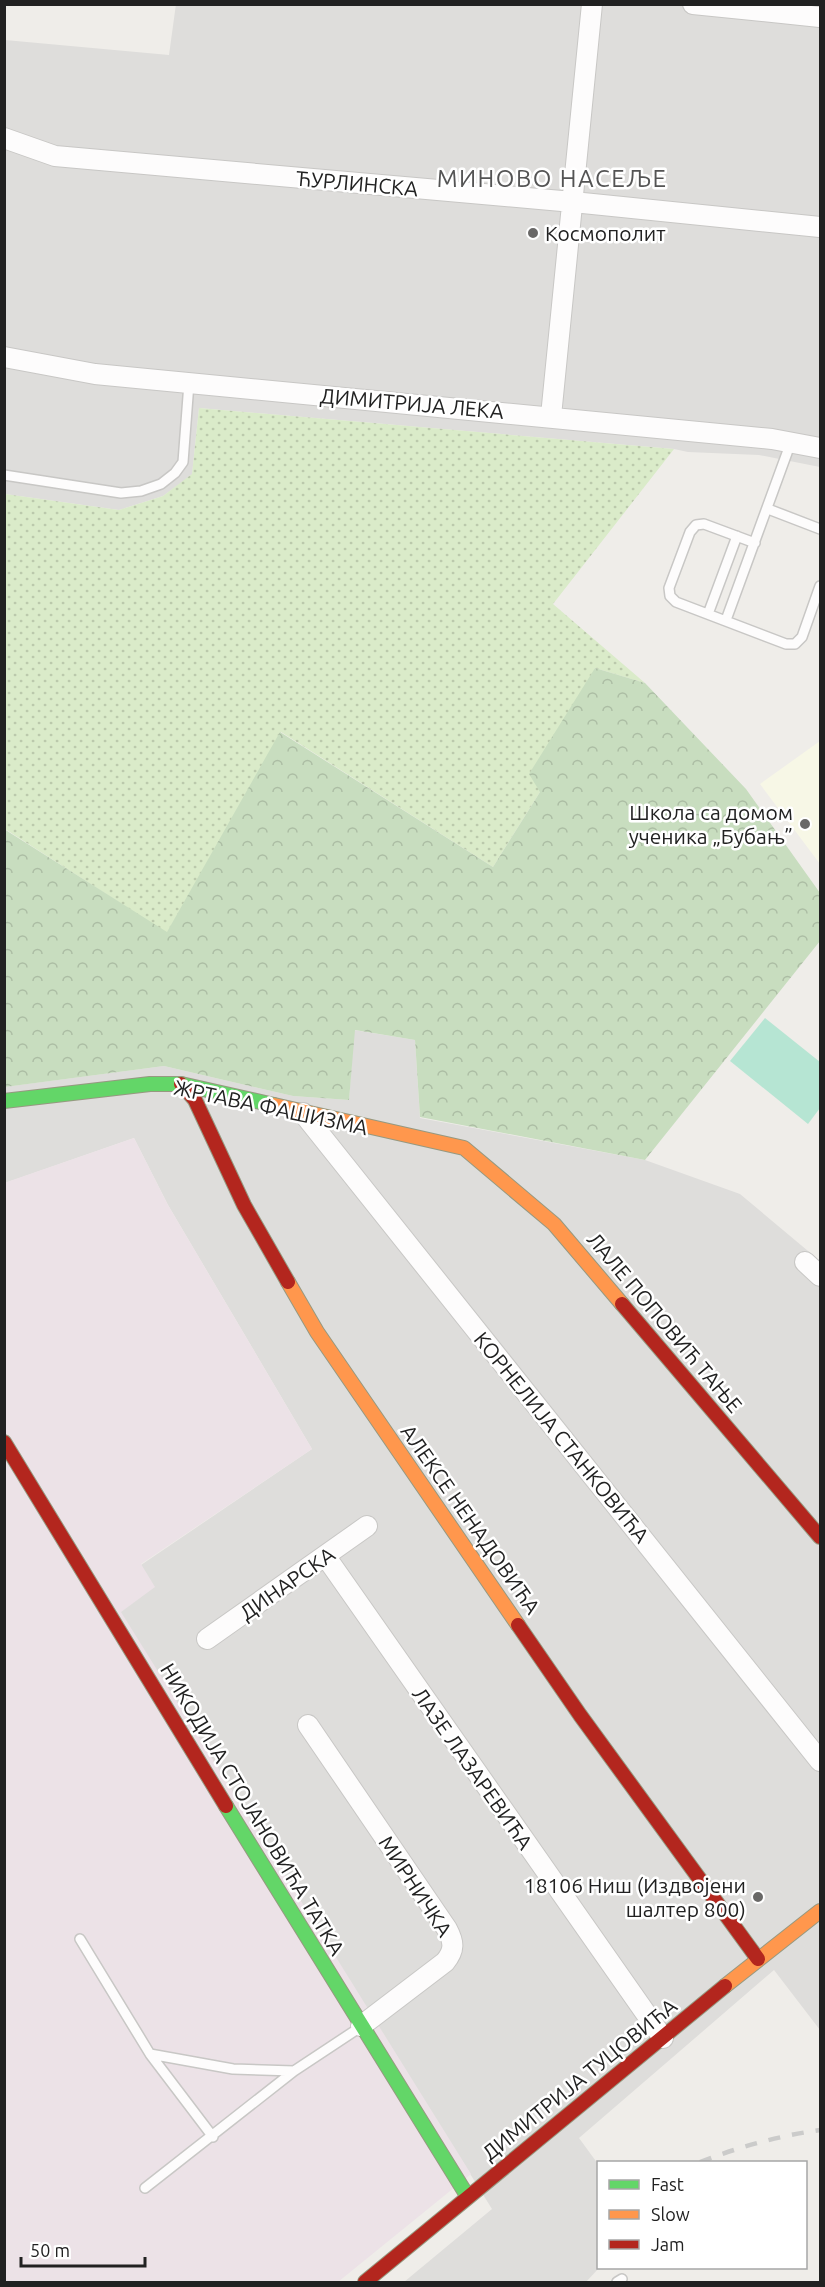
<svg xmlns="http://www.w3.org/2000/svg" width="825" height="2287" font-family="Ubuntu,sans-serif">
  <defs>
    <pattern id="grass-dots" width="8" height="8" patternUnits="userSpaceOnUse" patternTransform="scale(1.5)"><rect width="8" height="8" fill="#daebc9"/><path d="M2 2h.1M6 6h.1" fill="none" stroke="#bbc9ac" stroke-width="1.8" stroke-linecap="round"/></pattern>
    <pattern id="forest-crowns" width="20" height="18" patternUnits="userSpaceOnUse" patternTransform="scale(1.5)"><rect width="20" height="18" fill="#c8ddbf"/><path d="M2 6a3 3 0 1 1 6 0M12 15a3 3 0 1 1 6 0" fill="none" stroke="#acbda4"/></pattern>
  </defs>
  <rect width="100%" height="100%" fill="#efede9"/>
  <path fill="#dedddb" d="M 176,4 L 820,5 L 820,467 L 759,455 L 688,452 L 674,449 L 199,408 L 192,475 L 163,496 L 119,510 L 5,494 L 5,40 L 169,55 Z
    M 354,1030 L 415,1040 L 420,1118 L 645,1160 L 740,1194 L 820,1261 L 820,2030 L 774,1970 L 579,2138 L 598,2164 L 599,2268 L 586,2282 L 404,2282 L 492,2209 L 120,1612 L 141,1565 L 312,1449 L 168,1205 L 134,1138 L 5,1183 L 4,1087 L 164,1066 L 293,1096 L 349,1100 Z"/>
  <path fill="#ece2e7" d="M 134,1138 L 168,1205 L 312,1449 L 141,1564 L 155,1587 L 121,1612 L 471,2174 L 338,2282 L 5,2282 L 4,1183 Z"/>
  <path fill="#f7f7e6" d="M 820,741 L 820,864 L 760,784 Z"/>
  <path fill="url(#grass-dots)" d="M 199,408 L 674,449 L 553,604 L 645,683 L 595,668 L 540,792 L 493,867 L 281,732 L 167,933 L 5,829 L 5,494 L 119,510 L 163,496 L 192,474 Z"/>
  <path fill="url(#forest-crowns)" d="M 595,668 L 645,683 L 746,789 L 820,893 L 820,941 L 645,1160 L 420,1117 L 415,1040 L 355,1030 L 349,1100 L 293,1096 L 164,1066 L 5,1087 L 4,829 L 167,932 L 280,732 L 493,867 L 540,792 L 529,774 Z"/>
  <path fill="#b6e5d3" d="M 765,1018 L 820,1062 L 820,1108 L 808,1124 L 730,1061 Z"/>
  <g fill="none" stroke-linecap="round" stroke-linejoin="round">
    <g stroke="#c8c7c5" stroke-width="12">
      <path id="lane" d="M 4,475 L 121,493 L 141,491 L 161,484 L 175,473 L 183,462 L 189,383
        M 768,509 L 820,529
        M 755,543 L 704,524 L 696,525 L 690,532 L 669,588 L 670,596 L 676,602 L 786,644 L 795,644 L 802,637 L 820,586
        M 708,614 L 737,536
        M 726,620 L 791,442
        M 80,1939 L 150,2054 L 213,2137
        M 150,2054 L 233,2069 L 294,2071
        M 145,2188 L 294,2071 L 359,2028
        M 617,2282 L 622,2279"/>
    </g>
    <g stroke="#c8c7c5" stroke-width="22">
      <path id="street" d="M 693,4 L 820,17
        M 4,138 L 55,156 L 573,202 L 820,227
        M 4,357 L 95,374 L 772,439 L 820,448
        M 551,416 L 592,4
        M 303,1113 L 820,1761
        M 805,1262 L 820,1276
        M 326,1557 L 663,2038
        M 207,1639 L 367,1526
        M 308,1725 L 447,1929 C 454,1942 455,1950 445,1962 L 361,2026"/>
    </g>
    <g stroke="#969980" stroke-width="16">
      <path id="fast" d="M 4,1101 L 150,1084 L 181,1084 L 274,1105
        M 226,1806 L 468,2197"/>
    </g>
    <g stroke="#969980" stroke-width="16">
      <path id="slow" d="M 274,1105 L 464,1148 L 554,1224 L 622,1304
        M 288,1282 L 317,1332 L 518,1625
        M 725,1986 L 820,1911"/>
    </g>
    <g stroke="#969980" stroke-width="16">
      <path id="jam" d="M 181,1084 L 195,1100 L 244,1205 L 288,1282
        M 622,1304 L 820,1537
        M 4,1442 L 226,1806
        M 518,1625 L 580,1715 L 758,1959
        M 365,2282 L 725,1986"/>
    </g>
    <use href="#lane" stroke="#fdfcfc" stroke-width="9"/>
    <use href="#street" stroke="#fdfcfc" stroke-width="20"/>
    <use href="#fast" stroke="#63d668" stroke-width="14"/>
    <use href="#slow" stroke="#ff974d" stroke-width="14"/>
    <use href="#jam" stroke="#b3261e" stroke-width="14"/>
    <path stroke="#cbcbca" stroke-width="4.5" stroke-dasharray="12 12" stroke-linecap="butt" d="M 700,2162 C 739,2147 778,2136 820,2130"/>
  </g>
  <g fill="#696867" stroke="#fff" stroke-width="2">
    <circle cx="533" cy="233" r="6"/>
    <circle cx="805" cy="824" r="6"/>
    <circle cx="758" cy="1897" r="6"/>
  </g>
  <g text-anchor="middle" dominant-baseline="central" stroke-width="5" stroke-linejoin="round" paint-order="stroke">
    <g font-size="21" fill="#212121" stroke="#fff">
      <text transform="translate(357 183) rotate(5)">ЋУРЛИНСКА</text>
      <text transform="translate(412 403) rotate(5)">ДИМИТРИЈА ЛЕКА</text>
      <text transform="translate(271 1107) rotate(12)">ЖРТАВА ФАШИЗМА</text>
      <text transform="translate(665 1322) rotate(50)">ЛАЛЕ ПОПОВИЋ ТАЊЕ</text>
      <text transform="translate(562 1437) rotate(51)">КОРНЕЛИЈА СТАНКОВИЋА</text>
      <text transform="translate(471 1519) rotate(55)">АЛЕКСЕ НЕНАДОВИЋА</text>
      <text transform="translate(287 1583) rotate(-35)">ДИНАРСКА</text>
      <text transform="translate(473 1768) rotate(55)">ЛАЗЕ ЛАЗАРЕВИЋА</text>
      <text transform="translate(253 1809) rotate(59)">НИКОДИЈА СТОЈАНОВИЋА ТАТКА</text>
      <text transform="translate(416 1886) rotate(57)">МИРНИЧКА</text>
      <text transform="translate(579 2079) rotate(-39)">ДИМИТРИЈА ТУЦОВИЋА</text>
    </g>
    <g font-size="21" fill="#212121" stroke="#fff" text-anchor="end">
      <text x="545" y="233" text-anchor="start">Космополит</text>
      <text x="793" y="812">Школа са домом<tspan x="793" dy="24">ученика „Бубањ”</tspan></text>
      <text x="746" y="1885">18106 Ниш (Издвојени<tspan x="746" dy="24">шалтер 800)</tspan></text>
    </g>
    <g font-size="24" letter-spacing="1.5" fill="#545454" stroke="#fff">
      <text x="552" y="178">МИНОВО НАСЕЉЕ</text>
    </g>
  </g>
  <rect width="825" height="2287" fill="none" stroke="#212121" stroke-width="12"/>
  <rect x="597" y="2161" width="210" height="108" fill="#ffffff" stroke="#a6a6a6" stroke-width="1.5"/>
  <rect x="609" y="2180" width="30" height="9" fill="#63d668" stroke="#a6a6a6" stroke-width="1.5"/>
  <text x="651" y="2191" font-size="18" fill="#212121">Fast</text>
  <rect x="609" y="2210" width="30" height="9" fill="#ff974d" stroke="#a6a6a6" stroke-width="1.5"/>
  <text x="651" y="2221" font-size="18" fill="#212121">Slow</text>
  <rect x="609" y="2240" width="30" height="9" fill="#b3261e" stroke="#a6a6a6" stroke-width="1.5"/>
  <text x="651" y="2251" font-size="18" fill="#212121">Jam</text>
  <path d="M21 2257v9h124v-9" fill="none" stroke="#212121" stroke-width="3"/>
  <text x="30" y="2257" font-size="18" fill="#212121" stroke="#ffffff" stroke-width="4.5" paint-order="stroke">50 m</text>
</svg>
